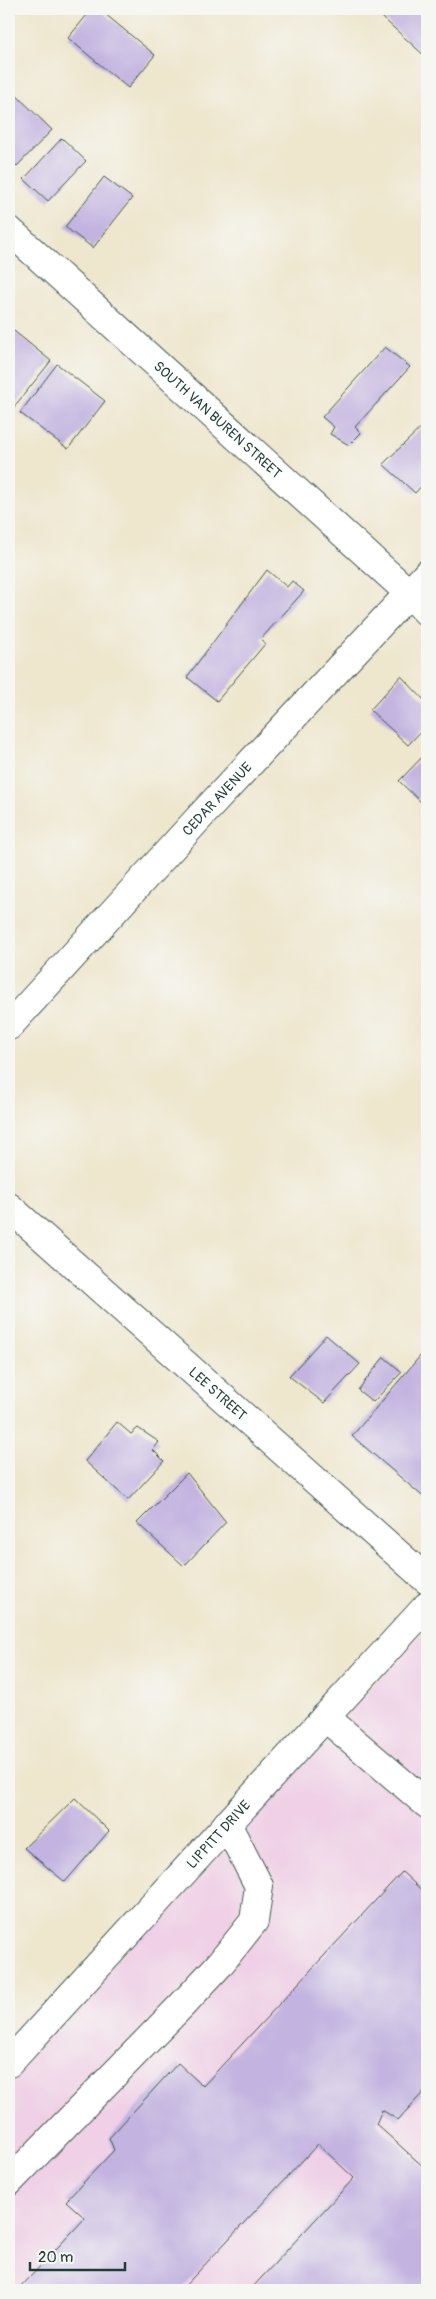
<svg xmlns="http://www.w3.org/2000/svg" width="436" height="2299" font-family="Pangolin,sans-serif">
  <rect width="100%" height="100%" fill="#f6f6f2"/>
  <filter id="ink" filterUnits="userSpaceOnUse"><feTurbulence type="fractalNoise" baseFrequency=".02" numOctaves="2"/><feDisplacementMap in="SourceGraphic" scale="10" xChannelSelector="R" yChannelSelector="G"/><feConvolveMatrix kernelMatrix="1 2 1 2 8 2 1 2 1" color-interpolation-filters="sRGB"/></filter>
  <filter id="wash" filterUnits="userSpaceOnUse"><feTurbulence type="fractalNoise" baseFrequency=".0096" numOctaves="4" result="noise"/><feDisplacementMap in="SourceGraphic" scale="20" xChannelSelector="R" yChannelSelector="G"/><feGaussianBlur stdDeviation="1.12" result="paint"/><feColorMatrix in="noise" values="0 0 0 0 0 0 0 0 0 0 0 0 0 0 0 0 0 1.4 0 .05"/><feComposite in="paint" operator="in"/></filter>
  <g filter="url(#wash)">
    <rect width="100%" height="100%" fill="#eee6cd"/>
    <path fill="#efd0e6" d="M 427,1627 L 427,2290 L 9,2290 L 9,2076 Z"/>
    <g id="blocks">
      <path fill="#c2b3e0" d="M 92,9 L 99,9 L 155,55 L 128,88 L 68,38 Z
        M 373,9 L 427,9 L 427,58 Z
        M 9,88 L 52,130 L 17,166 L 9,158 Z
        M 62,138 L 86,161 L 48,201 L 24,179 Z
        M 104,177 L 132,198 L 93,248 L 65,227 Z
        M 9,327 L 51,361 L 9,413 Z
        M 385,347 L 410,367 L 355,427 L 361,433 L 349,445 L 330,434 L 334,427 L 322,417 Z
        M 57,364 L 105,401 L 68,449 L 20,413 Z
        M 427,422 L 427,480 L 415,493 L 383,464 Z
        M 267,570 L 287,587 L 292,581 L 304,591 L 261,639 L 265,644 L 217,701 L 187,677 Z
        M 401,676 L 427,703 L 427,725 L 408,745 L 370,710 Z
        M 427,752 L 427,808 L 399,781 Z
        M 326,1335 L 360,1364 L 324,1403 L 289,1376 Z
        M 427,1348 L 427,1500 L 352,1436 Z
        M 384,1357 L 402,1372 L 373,1402 L 358,1390 Z
        M 117,1422 L 131,1434 L 138,1428 L 159,1442 L 153,1450 L 164,1461 L 128,1500 L 85,1461 Z
        M 187,1473 L 226,1522 L 184,1566 L 137,1523 Z
        M 75,1798 L 109,1831 L 65,1882 L 24,1848 Z
        M 402,1872 L 427,1895 L 427,2088 L 398,2120 L 382,2110 L 376,2124 L 427,2170 L 427,2290 L 250,2290 L 354,2178 L 318,2144 L 181,2290 L 18,2290 L 85,2218 L 66,2201 L 114,2150 L 109,2138 L 178,2063 L 203,2086 Z"/>
    </g>
  </g>
  <g filter="url(#ink)">
    <use href="#blocks" fill-opacity="0" stroke="#3e564b" stroke-width="1"/>
    <g fill="none" stroke-linecap="round" stroke-linejoin="round">
      <g stroke="#3e564b" stroke-width="30">
        <g id="minor">
          <path id="s1" d="M 9,230 L 409,593 L 427,612"/>
          <path id="s2" d="M 9,1026 L 198,819 L 427,574"/>
          <path id="s3" d="M 9,1207 L 427,1580"/>
          <path d="M 325,1717 L 427,1804"/>
          <path id="s4" d="M 9,2063 L 427,1606"/>
          <path d="M 9,2182 L 182,2005 L 219,1965 L 254,1921 L 259,1886 L 227,1824"/>
        </g>
      </g>
      <use href="#minor" stroke="#fff" stroke-width="28"/>
    </g>
  </g>
  <g text-anchor="middle" dominant-baseline="central" stroke-width="4" stroke-linejoin="round" paint-order="stroke">
    <g font-size="14" fill="#1f3d34" stroke="#f6f6f2">
      <text stroke="none"><textPath href="#s1" startOffset="282">SOUTH VAN BUREN STREET</textPath></text>
      <text stroke="none"><textPath href="#s2" startOffset="308">CEDAR AVENUE</textPath></text>
      <text stroke="none"><textPath href="#s3" startOffset="280">LEE STREET</textPath></text>
      <text stroke="none"><textPath href="#s4" startOffset="310">LIPPITT DRIVE</textPath></text>
    </g>
  </g>
  <rect width="436" height="2299" fill="none" stroke="#f6f6f2" stroke-width="30"/>
  <path d="M30 2262v8h95v-8" fill="none" stroke="#1f3d34" stroke-width="2.5"/>
  <text x="38" y="2262" font-size="15" fill="#1f3d34" stroke="#f6f6f2" stroke-width="4" paint-order="stroke">20 m</text>
</svg>
